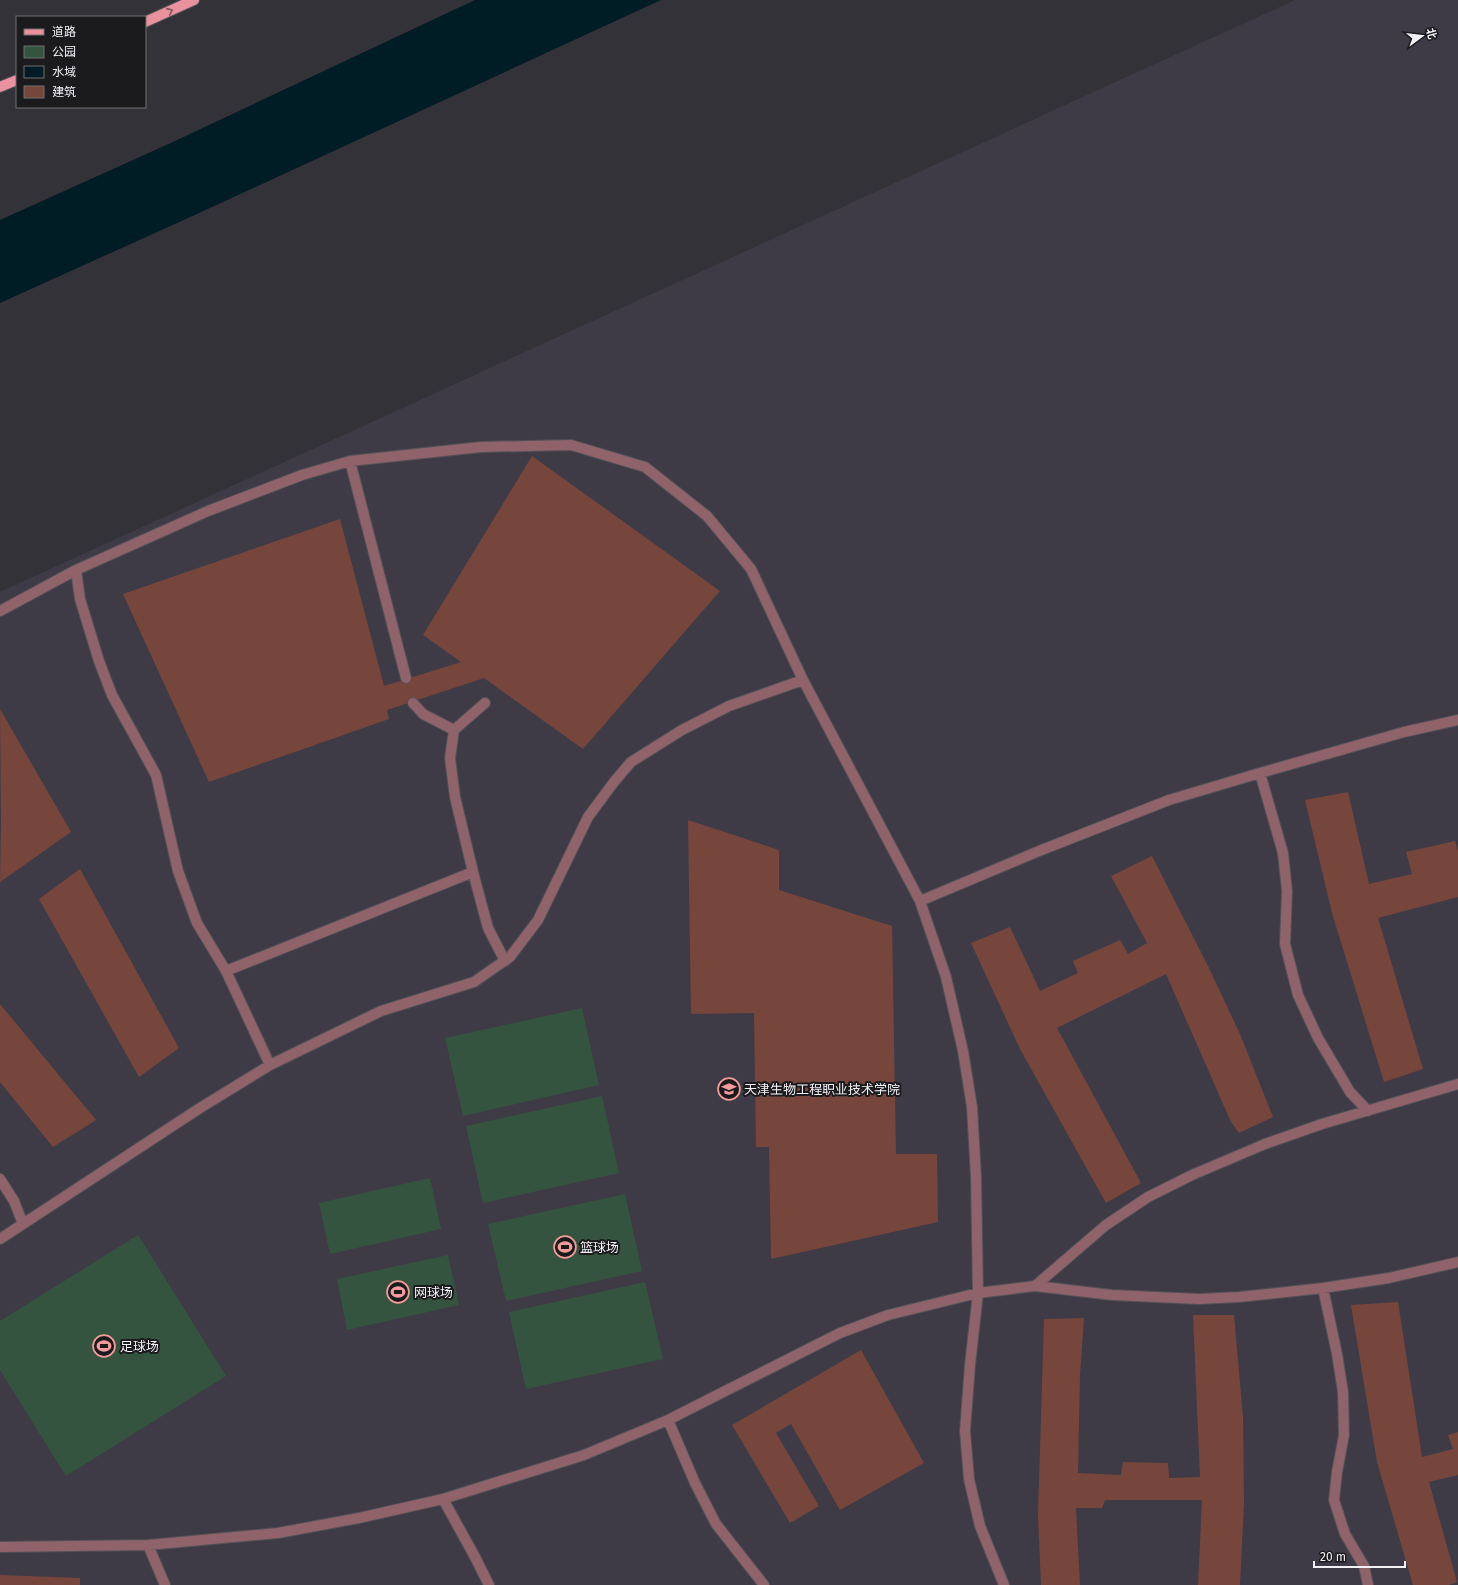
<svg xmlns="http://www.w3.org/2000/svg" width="1458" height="1585" font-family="'Fira Sans','Noto Sans SC',sans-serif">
  <rect width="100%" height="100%" fill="#343239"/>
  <path fill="#3e3b47" d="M 1295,0 L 1458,0 L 1458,1585 L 0,1585 L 0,592 Z"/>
  <path fill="#35543f" d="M 582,1008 L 599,1085 L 463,1116 L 445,1038 Z
    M 602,1096 L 619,1173 L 483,1203 L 466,1126 Z
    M 430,1178 L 441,1229 L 330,1254 L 319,1203 Z
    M 625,1194 L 642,1271 L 506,1301 L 488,1224 Z
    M 138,1235 L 226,1376 L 66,1476 L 0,1370 L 0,1321 Z
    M 448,1255 L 459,1305 L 347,1330 L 337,1279 Z
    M 645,1282 L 663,1359 L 526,1389 L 509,1312 Z"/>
  <path fill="#001c25" d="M 475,0 L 661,0 L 197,214 L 0,303 L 0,220 L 175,141 Z"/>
  <path fill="#76463d" d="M 532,456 L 720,591 L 583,749 L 484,678 L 387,710 L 389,719 L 209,782 L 123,594 L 340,519 L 384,686 L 461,662 L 423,635 Z
    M 0,709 L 71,832 L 0,882 L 1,822 Z
    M 1348,792 L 1369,884 L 1412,874 L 1406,852 L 1455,841 L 1458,851 L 1458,897 L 1378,918 L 1423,1069 L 1384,1082 L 1332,913 L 1305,800 Z
    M 688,820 L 779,850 L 779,890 L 892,926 L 896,1154 L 937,1154 L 938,1222 L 771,1259 L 769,1147 L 756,1147 L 754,1013 L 691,1014 Z
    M 1152,856 L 1208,966 L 1240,1034 L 1273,1117 L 1239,1133 L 1231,1122 L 1166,974 L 1057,1028 L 1141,1183 L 1106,1203 L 1020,1049 L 971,943 L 1010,927 L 1040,991 L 1078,973 L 1073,961 L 1120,940 L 1128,954 L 1147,943 L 1111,876 Z
    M 80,869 L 179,1048 L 139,1077 L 39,899 Z
    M 0,1004 L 96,1120 L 53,1147 L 0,1082 Z
    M 1398,1302 L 1422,1457 L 1453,1449 L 1448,1435 L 1458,1432 L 1458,1475 L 1429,1482 L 1457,1582 L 1449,1585 L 1413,1585 L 1377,1462 L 1351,1305 Z
    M 1193,1315 L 1234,1315 L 1243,1417 L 1244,1503 L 1240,1585 L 1198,1585 L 1202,1500 L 1105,1500 L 1102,1508 L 1076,1508 L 1080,1585 L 1041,1585 L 1038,1515 L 1044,1319 L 1084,1318 L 1080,1375 L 1078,1473 L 1121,1475 L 1123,1462 L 1168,1463 L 1169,1478 L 1200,1477 Z
    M 861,1350 L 924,1463 L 840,1510 L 791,1424 L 776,1433 L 819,1506 L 790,1523 L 732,1425 Z
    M 0,1575 L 80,1578 L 80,1585 L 0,1585 Z"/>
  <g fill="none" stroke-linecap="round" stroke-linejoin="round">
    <g stroke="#525157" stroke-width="12">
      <path id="lane" d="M 350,461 L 406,678
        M 76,570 L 80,599 L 99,661 L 112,695 L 156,775 L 178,871 L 197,923 L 226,971 L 270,1065
        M 0,611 L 76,570 L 208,511 L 302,475 L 350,461 L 481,447 L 571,445 L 645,467 L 707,516 L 751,569 L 803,680 L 920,901 L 946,977 L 963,1051 L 972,1107 L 976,1177 L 978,1293 L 970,1365 L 965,1431 L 969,1479 L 980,1526 L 1004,1585
        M 413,703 L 423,714 L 454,730
        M 485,703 L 454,730 L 450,758 L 455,797 L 473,872 L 488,928 L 505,961
        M 1260,773 L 1283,853 L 1287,891 L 1285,944 L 1298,995 L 1318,1038 L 1350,1092 L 1368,1111
        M 920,901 L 1039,851 L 1169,800 L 1260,773 L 1404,732 L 1458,720
        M 226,971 L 473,872
        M 0,1179 L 14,1201 L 23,1224
        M 0,1239 L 200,1108 L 270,1065 L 381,1011 L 474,982 L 510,957 L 538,920 L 588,817 L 614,782 L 631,762 L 682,730 L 729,706 L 803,680
        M 1035,1286 L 1106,1225 L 1148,1197 L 1192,1175 L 1265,1144 L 1322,1124 L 1458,1084
        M 1323,1288 L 1337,1354 L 1343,1392 L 1344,1435 L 1337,1472 L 1334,1500 L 1345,1534 L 1364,1566 L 1368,1585
        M 668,1420 L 695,1483 L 716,1524 L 764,1585
        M 443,1499 L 475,1557 L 489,1585
        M 148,1545 L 165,1585
        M 0,1547 L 148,1545 L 278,1533 L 359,1518 L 443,1499 L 584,1455 L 668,1420 L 840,1333 L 888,1315 L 978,1293 L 1035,1286 L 1112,1295 L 1199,1299 L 1239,1297 L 1323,1288 L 1389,1278 L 1458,1262"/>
    </g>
    <g stroke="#525157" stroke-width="12">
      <path id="primary" d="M 145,22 L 194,0
        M 0,87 L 17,80"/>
    </g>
    <use href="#lane" stroke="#8f6369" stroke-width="10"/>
    <use href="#primary" stroke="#ea919e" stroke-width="10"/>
  </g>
  <defs><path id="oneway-chevron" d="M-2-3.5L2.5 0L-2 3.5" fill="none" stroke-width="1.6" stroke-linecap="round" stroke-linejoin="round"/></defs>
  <use stroke="#82565e" href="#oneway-chevron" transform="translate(170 11) rotate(-24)"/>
  <defs>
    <g id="university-ring" transform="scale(1.15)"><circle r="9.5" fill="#1b1a1d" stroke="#f59b9b" stroke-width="1.5"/><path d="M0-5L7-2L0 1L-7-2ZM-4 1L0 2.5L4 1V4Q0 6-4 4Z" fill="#f59b9b"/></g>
    <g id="stadium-ring" transform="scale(1.15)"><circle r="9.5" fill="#1b1a1d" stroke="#f59b9b" stroke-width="1.5"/><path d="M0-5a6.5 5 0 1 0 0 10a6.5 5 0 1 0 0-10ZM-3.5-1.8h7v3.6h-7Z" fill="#f59b9b"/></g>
  </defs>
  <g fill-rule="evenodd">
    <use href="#university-ring" x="729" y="1089"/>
    <use href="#stadium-ring" x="565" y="1247"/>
    <use href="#stadium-ring" x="398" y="1292"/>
    <use href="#stadium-ring" x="104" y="1346"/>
  </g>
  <g text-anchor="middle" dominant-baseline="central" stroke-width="4" stroke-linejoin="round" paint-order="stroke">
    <g font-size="13" fill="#f2f1f6" stroke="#1b1a1d" text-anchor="start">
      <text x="744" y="1089">天津生物工程职业技术学院</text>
      <text x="580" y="1247">篮球场</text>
      <text x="414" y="1292">网球场</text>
      <text x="120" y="1346">足球场</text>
    </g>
  </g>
  <rect x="16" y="16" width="130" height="92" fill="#1b1a1d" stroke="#717074"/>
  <rect x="24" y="29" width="20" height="6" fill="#ea919e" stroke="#717074"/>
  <text x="52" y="36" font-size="12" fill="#f2f1f6">道路</text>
  <rect x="24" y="46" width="20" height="12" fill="#35543f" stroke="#717074"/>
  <text x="52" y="56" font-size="12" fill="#f2f1f6">公园</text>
  <rect x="24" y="66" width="20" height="12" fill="#001c25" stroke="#717074"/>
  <text x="52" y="76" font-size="12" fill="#f2f1f6">水域</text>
  <rect x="24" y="86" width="20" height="12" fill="#76463d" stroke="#717074"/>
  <text x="52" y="96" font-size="12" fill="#f2f1f6">建筑</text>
  <g transform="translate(1422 36) rotate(75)" stroke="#1b1a1d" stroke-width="3" paint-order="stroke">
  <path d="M0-3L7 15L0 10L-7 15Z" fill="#f2f1f6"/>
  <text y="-6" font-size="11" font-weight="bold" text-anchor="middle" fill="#f2f1f6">北</text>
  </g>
  <path d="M1314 1561v6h91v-6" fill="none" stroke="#f2f1f6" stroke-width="2"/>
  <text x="1320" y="1561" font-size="12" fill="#f2f1f6" stroke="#1b1a1d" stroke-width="3" paint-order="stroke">20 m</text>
</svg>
